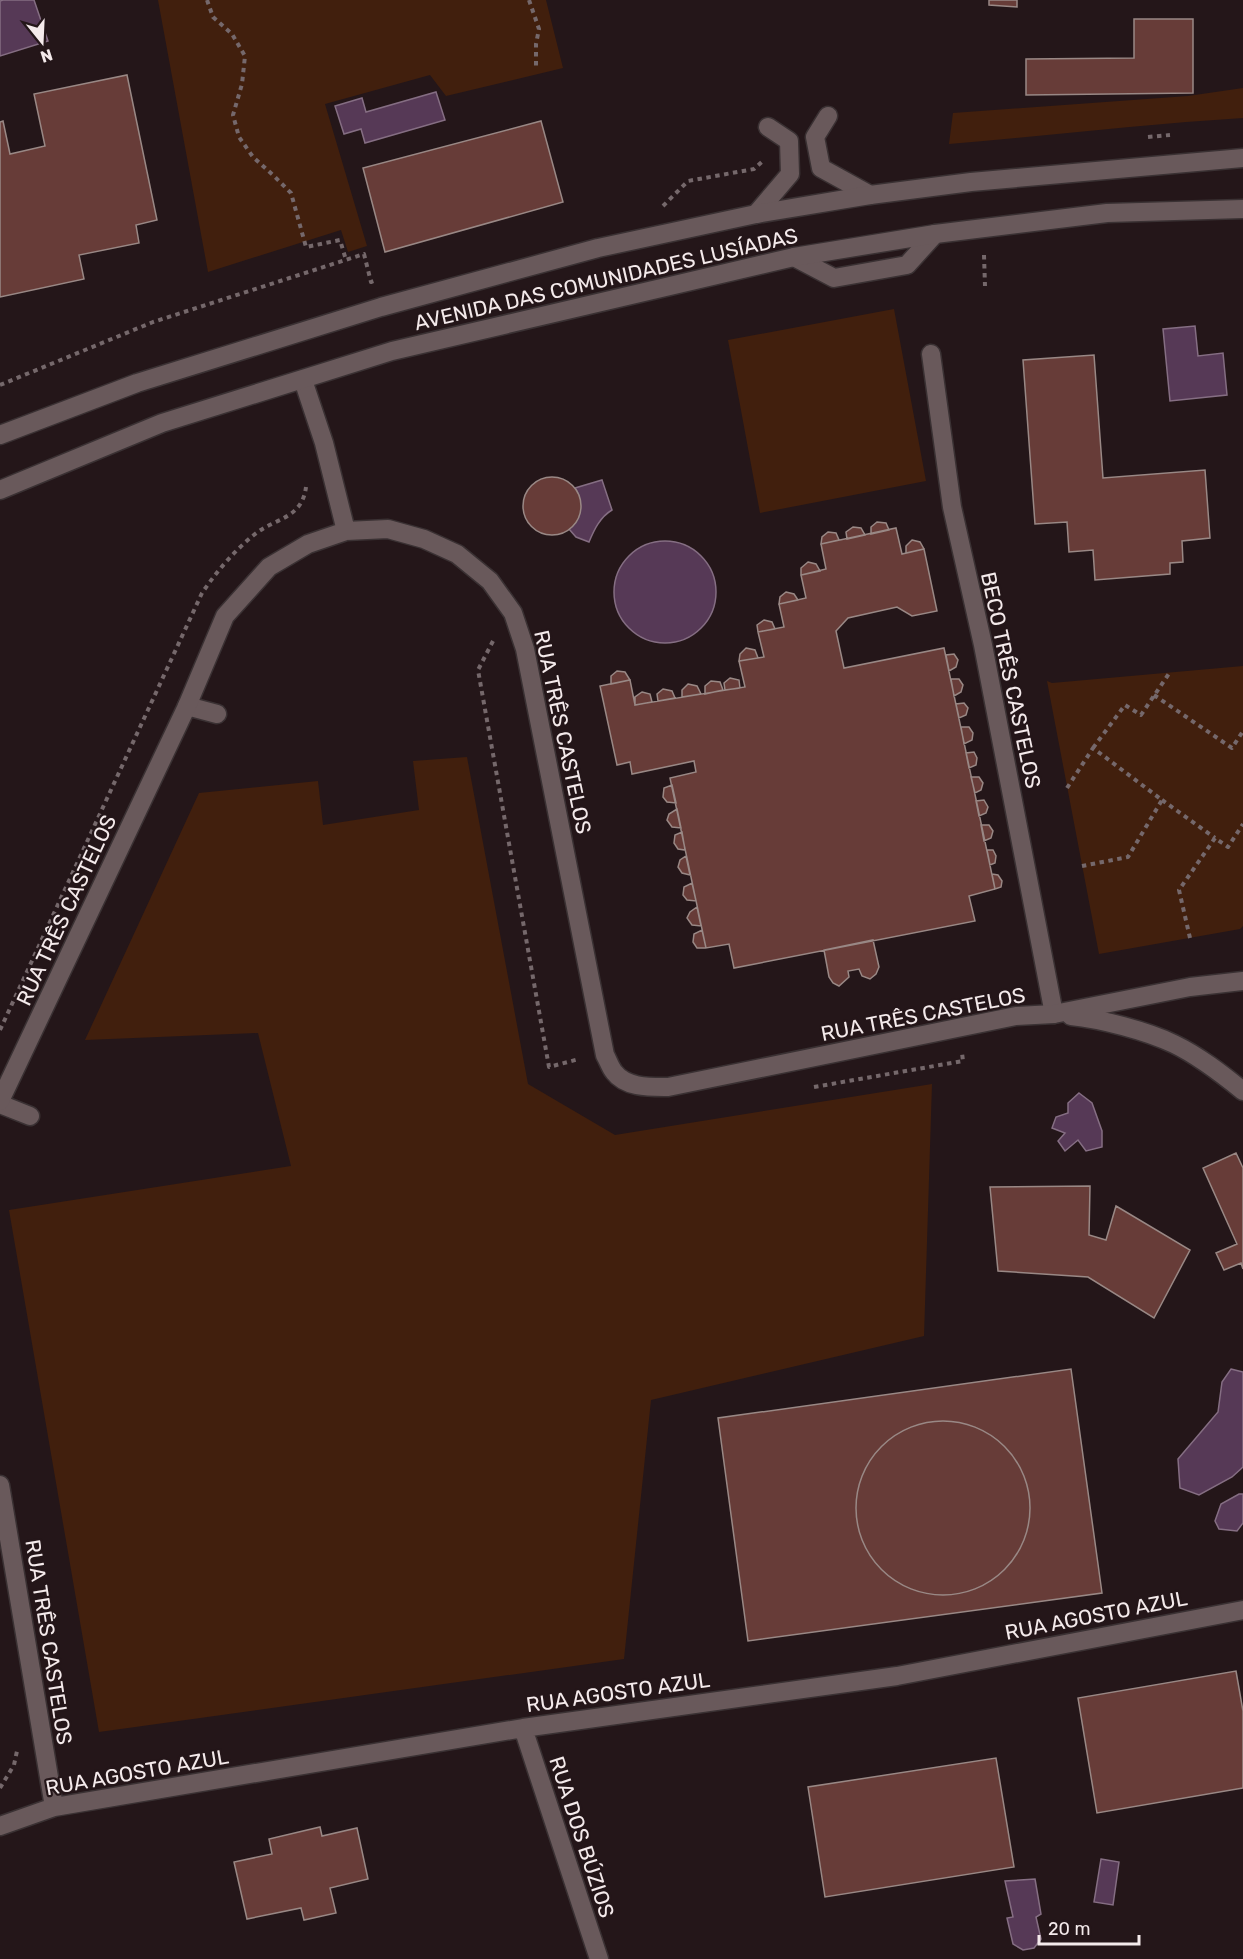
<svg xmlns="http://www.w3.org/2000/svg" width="1243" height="1959" font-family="Rubik,sans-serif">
  <rect width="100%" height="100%" fill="#241619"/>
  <path fill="#411f0d" d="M 158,0 L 546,0 L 563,68 L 446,96 L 430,75 L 325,104 L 367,246 L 348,252 L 341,230 L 208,272 Z
    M 1243,88 L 1243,118 C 1145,124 1047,136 949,144 L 953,113 L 1188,96 Z
    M 894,309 L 926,481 L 760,513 L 728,340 Z
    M 1243,666 L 1243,926 L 1240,929 L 1099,954 L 1047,681 L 1052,683 Z
    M 467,757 L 528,1084 L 615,1135 L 932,1084 L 924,1336 L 651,1400 L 624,1659 L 99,1732 L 9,1210 L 291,1166 L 258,1033 L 85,1040 L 199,793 L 318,781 L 323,825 L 419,810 L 413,761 Z"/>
  <path fill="#563956" stroke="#856e83" stroke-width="1.5" d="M 3,0 L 34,0 L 48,41 L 0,56 L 0,1 Z
    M 436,92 L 445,120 L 365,143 L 361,129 L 344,134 L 335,106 L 362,98 L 366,112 Z
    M 1195,326 L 1198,356 L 1223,353 L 1227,395 L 1170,401 L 1163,329 Z
    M 602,480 L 612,510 C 600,517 594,530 589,542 L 576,537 L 569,529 C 581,517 584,503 575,488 Z
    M614 592a51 51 0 1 1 102 0a51 51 0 1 1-102 0Z
    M 1079,1093 L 1092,1103 L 1102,1131 L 1102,1147 L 1086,1151 L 1078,1140 L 1065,1151 L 1058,1141 L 1065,1133 L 1052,1128 L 1056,1117 L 1068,1113 L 1068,1103 Z
    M 1231,1369 L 1243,1372 L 1243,1467 L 1232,1477 L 1199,1495 L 1180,1488 L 1178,1459 L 1218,1412 L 1222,1382 Z
    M 1239,1494 L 1243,1494 L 1243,1523 L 1237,1531 L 1219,1529 L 1215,1521 L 1221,1504 Z
    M 1101,1859 L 1119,1862 L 1113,1905 L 1094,1902 Z
    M 1035,1879 L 1041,1914 L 1036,1917 L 1041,1939 L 1034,1948 L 1023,1950 L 1013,1944 L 1007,1918 L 1013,1917 L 1005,1881 Z"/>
  <path fill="#673c38" stroke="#998885" stroke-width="1.5" d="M 989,0 L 1017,0 L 1017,7 L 989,5 Z
    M 1134,19 L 1193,19 L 1193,93 L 1026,95 L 1026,59 L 1134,58 Z
    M 127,75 L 157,220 L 136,225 L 139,243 L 79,255 L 84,279 L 0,297 L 0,122 L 3,121 L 10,154 L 45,146 L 34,94 Z
    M 541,121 L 563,202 L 385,252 L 363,168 Z
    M 1094,355 L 1103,478 L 1205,470 L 1210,538 L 1182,541 L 1183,562 L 1170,563 L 1170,574 L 1095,580 L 1093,550 L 1069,552 L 1067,522 L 1035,524 L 1023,360 Z
    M523 506a29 29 0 1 1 58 0a29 29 0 1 1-58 0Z
    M 877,522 L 886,523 L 889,530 L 871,534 L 871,527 Z
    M 853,527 L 861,528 L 865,535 L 847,539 L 846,532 Z
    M 896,528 L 902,554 L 924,549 L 937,611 L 912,616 L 897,607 L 848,618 L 836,631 L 844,668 L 944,648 L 995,889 L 969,896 L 975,921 L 734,968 L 729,944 L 706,948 L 670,778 L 696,772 L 694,761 L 632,774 L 630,762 L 617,765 L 600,686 L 630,680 L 635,705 L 745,687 L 739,661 L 764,657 L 758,632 L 784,627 L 779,604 L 806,598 L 801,575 L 826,569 L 821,544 Z
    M 828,532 L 836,533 L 839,540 L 821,544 L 822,537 Z
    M 912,540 L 920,542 L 924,549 L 906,553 L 906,546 Z
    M 808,562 L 816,564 L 820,571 L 801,575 L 801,568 Z
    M 786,592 L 794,594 L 798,600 L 779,604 L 780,597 Z
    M 764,620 L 772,622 L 775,629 L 758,632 L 757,625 Z
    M 746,648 L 755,650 L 758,658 L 739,661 L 740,654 Z
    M 954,654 L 958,660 L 956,667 L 949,671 L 946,655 Z
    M 617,671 L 625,672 L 630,680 L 611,684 L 611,676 Z
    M 730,678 L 739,680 L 740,688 L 725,690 L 724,683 Z
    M 951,679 L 959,679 L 963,685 L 961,692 L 954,696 Z
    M 711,681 L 720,682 L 723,690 L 705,694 L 705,686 Z
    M 688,684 L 697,686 L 701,694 L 682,697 L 682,690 Z
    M 663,689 L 672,691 L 675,698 L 658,701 L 657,694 Z
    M 642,692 L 650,694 L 652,702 L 635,705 L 635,697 Z
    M 964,703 L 968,708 L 966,715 L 959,718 L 956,704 Z
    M 961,727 L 969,727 L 973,733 L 972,740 L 964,744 Z
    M 974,752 L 977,758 L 976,765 L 969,768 L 966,753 Z
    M 971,777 L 979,777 L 983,783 L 981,790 L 975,793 Z
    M 672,785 L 676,803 L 667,802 L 663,797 L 664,788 Z
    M 984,800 L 988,807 L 986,813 L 979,816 L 976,801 Z
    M 677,809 L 681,828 L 672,827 L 667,820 L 669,814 Z
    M 981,825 L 989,825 L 993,831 L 991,838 L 984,841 Z
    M 682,832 L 685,850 L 678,849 L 674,843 L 675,835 Z
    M 987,850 L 993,850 L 996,856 L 995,863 L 990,865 Z
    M 686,856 L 690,875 L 682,873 L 678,867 L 680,860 Z
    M 992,874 L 998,875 L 1002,881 L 1001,887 L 995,889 Z
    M 692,883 L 696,901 L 687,900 L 683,895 L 684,887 Z
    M 697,907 L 701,926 L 692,925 L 687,918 L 690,912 Z
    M 702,930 L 706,948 L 697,948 L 693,942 L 694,934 Z
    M 873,940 L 879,967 L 876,974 L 870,979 L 862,976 L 859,969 L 848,971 L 849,977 L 839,986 L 833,983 L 829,977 L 824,950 Z
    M 1236,1153 L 1243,1168 L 1243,1269 L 1241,1263 L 1224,1270 L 1216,1253 L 1237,1244 L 1203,1168 Z
    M 1090,1186 L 1089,1235 L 1106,1240 L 1116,1206 L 1190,1250 L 1154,1318 L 1088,1277 L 998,1271 L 990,1187 Z
    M 1071,1369 L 1102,1593 L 748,1641 L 718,1418 Z
    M856 1508a87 87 0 1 1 174 0a87 87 0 1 1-174 0Z
    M 1236,1671 L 1243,1711 L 1243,1788 L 1097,1813 L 1078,1698 Z
    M 996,1758 L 1014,1867 L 825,1897 L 808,1787 Z
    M 320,1827 L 322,1836 L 357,1828 L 368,1879 L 330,1888 L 336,1913 L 304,1920 L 301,1908 L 247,1919 L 234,1862 L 272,1854 L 269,1839 Z"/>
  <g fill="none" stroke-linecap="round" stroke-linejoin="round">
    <g stroke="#3a3133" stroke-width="21">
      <path id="service" d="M 828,116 L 815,137 L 821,168 L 870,195
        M 756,214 L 790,174 L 789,141 L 768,127
        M 794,257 L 834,278 L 907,265 L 935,234
        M 931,354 L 952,507 L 983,645 L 1054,1014
        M 187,706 L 217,714
        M 0,1104 L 30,1116"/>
    </g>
    <g stroke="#3a3133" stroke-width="21">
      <path id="minor" d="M 303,380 L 324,443 L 346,531
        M 1071,1016 C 1101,1019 1147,1031 1174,1044 C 1199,1056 1222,1074 1243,1091
        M 0,1101 L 187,706 L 225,616 L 269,567 L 308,544 L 346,531 L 388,529 L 424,539 L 457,554 L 490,581 L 513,613 L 525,649 L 605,1055 C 608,1060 610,1067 614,1072 C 626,1088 650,1087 668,1087 L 1016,1016 L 1054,1014 L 1190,987 L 1243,981
        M 0,1485 L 54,1807
        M 523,1728 L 599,1959
        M 0,1826 L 54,1807 L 523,1728 L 897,1676 L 1243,1610"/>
    </g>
    <g stroke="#3a3133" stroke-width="21">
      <path id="secondary" d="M 0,435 L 137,383 L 381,307 L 598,248 L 756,214 L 870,195 L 971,182 L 1243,158
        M 0,490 L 162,423 L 392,351 L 794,257 L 935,234 L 1107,213 L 1243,209"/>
    </g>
    <path stroke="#75686b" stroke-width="4" stroke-dasharray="4.5 4.5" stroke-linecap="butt" d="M 207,0 L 213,17 L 232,34 L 245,56 L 242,84 L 233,115 L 239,137 L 253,157 L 273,175 L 291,193 L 306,247 L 340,240 L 346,260
      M 529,0 L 539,29 L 536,44 L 536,68
      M 1148,137 L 1170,135
      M 663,206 L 688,181 L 754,169 L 764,160
      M 984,255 L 985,286
      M 0,385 L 153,322 L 364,254 L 371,282 L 374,281
      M 493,641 L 478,670 L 549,1067 L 579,1059
      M 1154,695 L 1232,748 L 1243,731
      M 1093,748 L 1125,705 L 1141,715 L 1170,672
      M 1067,788 L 1093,748 L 1162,800 L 1128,857 L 1082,866
      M 1162,800 L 1215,838
      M 1190,938 L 1179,890 L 1215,838 L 1228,847 L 1243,824
      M 0,1030 L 202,593 C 217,571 234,551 255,534 C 275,518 302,519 306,487
      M 814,1087 L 963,1061 L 962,1053
      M 0,1788 L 14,1765 L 17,1751"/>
    <use href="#service" stroke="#69595b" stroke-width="18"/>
    <use href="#minor" stroke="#69595b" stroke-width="18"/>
    <use href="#secondary" stroke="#69595b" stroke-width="18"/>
  </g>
  <g text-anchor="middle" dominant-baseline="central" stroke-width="4.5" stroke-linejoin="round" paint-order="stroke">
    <g font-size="21" fill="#f4eaeb" stroke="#241619">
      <text transform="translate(606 279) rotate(-13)">AVENIDA DAS COMUNIDADES LUSÍADAS</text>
      <text transform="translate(1011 680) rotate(78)">BECO TRÊS CASTELOS</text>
      <text transform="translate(563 732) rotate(78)">RUA TRÊS CASTELOS</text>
      <text transform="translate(66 910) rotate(-65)">RUA TRÊS CASTELOS</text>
      <text transform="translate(923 1014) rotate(-11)">RUA TRÊS CASTELOS</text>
      <text transform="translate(1096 1615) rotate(-11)">RUA AGOSTO AZUL</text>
      <text transform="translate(49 1642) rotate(81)">RUA TRÊS CASTELOS</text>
      <text transform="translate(618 1692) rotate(-8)">RUA AGOSTO AZUL</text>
      <text transform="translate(137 1772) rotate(-10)">RUA AGOSTO AZUL</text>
      <text transform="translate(582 1837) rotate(72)">RUA DOS BÚZIOS</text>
    </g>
  </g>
  <g transform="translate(42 42) rotate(162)" stroke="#241619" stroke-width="4.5" paint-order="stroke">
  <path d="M0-4.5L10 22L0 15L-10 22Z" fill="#f4eaeb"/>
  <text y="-9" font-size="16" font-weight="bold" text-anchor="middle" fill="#f4eaeb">N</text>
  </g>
  <path d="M1039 1935v9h100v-9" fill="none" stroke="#f4eaeb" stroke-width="3"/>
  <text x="1048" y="1935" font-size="18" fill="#f4eaeb" stroke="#241619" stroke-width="4.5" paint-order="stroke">20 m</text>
</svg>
